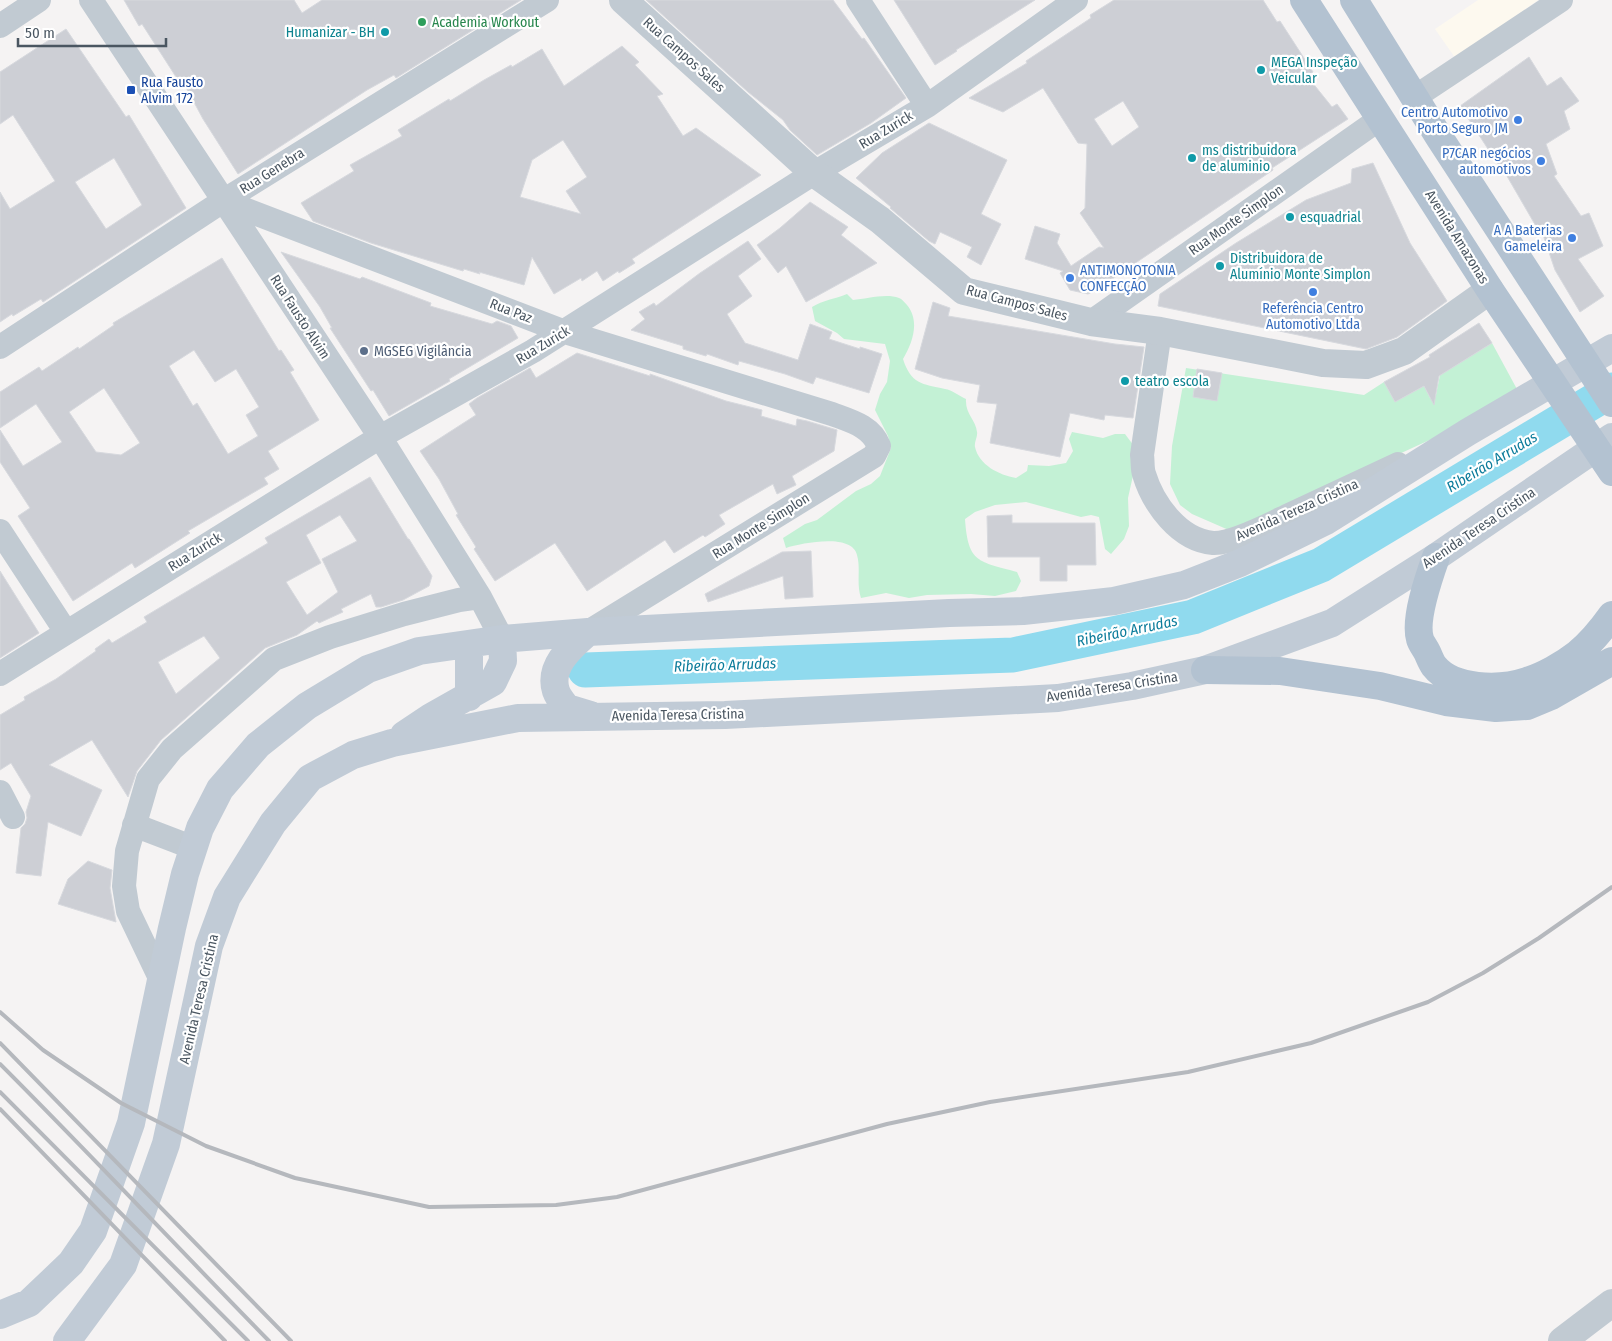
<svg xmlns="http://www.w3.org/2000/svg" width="1612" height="1341" font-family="'Fira Sans Condensed',sans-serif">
  <rect width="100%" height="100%" fill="#f5f3f3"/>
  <path fill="#fdf9ef" d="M 1478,0 L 1538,0 L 1456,59 L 1435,29 Z"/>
  <path fill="#c3f1d5" d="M 847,294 L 853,300 C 866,299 886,293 899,298 C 902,299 904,302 907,305 C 920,321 913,342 903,359 C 911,384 922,384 945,389 C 952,390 959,396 966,399 C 965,414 976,420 977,432 C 978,436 974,442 975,447 C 979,465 999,475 1016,478 L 1027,471 L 1028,465 L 1049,466 L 1066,463 L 1073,451 L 1069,439 L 1072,432 L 1103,438 L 1115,434 L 1125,434 L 1134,446 L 1134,471 L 1128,498 L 1129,526 L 1124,539 L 1111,554 L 1105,549 L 1099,517 L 1091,515 L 1081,517 L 1026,502 L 995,505 L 975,512 L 965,519 C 968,564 979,561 1017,572 L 1021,581 L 1016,591 L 995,596 L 971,594 L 927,595 L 909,598 L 886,593 L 861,598 C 856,583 861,569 857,555 C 852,533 802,543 786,548 L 783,538 L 805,524 L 817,520 L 856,491 L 871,484 L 880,476 L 891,448 L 888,436 L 875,410 L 880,394 L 887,382 L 890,361 L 885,344 L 844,339 L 837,333 L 815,321 L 812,307 C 823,300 835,299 847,294 Z
    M 1492,343 L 1518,391 L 1458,427 L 1231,531 L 1192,514 L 1180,505 L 1170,484 L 1172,446 L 1186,368 L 1364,395 L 1384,382 L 1395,402 L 1424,386 L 1430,398 L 1436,395 L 1440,375 Z"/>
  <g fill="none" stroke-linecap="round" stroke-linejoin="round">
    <path stroke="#90daee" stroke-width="35" d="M 585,670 L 1013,655 L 1193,617 L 1321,565 L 1612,390"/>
  </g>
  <path fill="#cdcfd5" stroke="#d7d9de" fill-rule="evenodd" d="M 124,0 L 294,0 L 302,13 L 322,0 L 521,0 L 396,78 L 394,75 L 367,90 L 238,174 L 203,119 L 181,78 L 178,80 L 142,24 L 139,26 Z
    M 646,0 L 833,0 L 862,39 L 864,38 L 906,98 L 871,123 L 817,155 L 790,130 L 783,120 L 748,92 Z
    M 894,0 L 1035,0 L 956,50 L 957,51 L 935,65 Z
    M 1114,0 L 1263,0 L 1277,22 L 1280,21 L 1313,72 L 1307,76 L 1332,107 L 1337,104 L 1348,119 L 1272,168 L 1273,170 L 1137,262 L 1111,280 L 1112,282 L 1088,294 L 1070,290 L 1060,273 L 1063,271 L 1025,259 L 1035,226 L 1060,234 L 1057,243 L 1071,266 L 1099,247 L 1104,248 L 1080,213 L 1085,208 L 1087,144 L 1078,143 L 1043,88 L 1003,112 L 969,98 L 1027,63 L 1026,61 L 1091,18 L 1090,15 ZM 1123,101 L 1139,127 L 1112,146 L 1094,119 Z
    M 66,29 L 126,117 L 129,115 L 186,208 L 43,302 L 41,299 L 13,316 L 12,314 L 0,322 L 0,192 L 10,209 L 55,181 L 13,115 L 0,124 L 0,72 ZM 114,158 L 142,205 L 106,229 L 75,182 Z
    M 622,46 L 639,62 L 635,65 L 663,94 L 657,96 L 683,136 L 696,128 L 761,175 L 632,259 L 635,263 L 619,273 L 618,271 L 603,281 L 597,271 L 582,281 L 581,278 L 554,294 L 532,257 L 524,285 L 479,272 L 480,274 L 464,269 L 463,271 L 371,243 L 313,221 L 301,203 L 354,171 L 350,165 L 402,136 L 398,130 L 449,99 L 450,101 L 484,80 L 511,65 L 512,67 L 542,49 L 564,86 ZM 563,140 L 587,177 L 566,191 L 581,214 L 520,197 L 532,160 Z
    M 1529,57 L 1547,86 L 1561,77 L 1579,101 L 1564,111 L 1570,129 L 1546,144 L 1557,174 L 1554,176 L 1581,216 L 1589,213 L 1603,246 L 1578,259 L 1604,296 L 1580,312 L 1555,270 L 1540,226 L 1537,228 L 1504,171 L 1503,172 L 1460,106 Z
    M 929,123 L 1007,160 L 981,214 L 1001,224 L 981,265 L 967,257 L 972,247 L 940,232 L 935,244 L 929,241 L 890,208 L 891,207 L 856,178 L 882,153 Z
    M 1373,163 L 1410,243 L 1447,301 L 1397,337 L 1366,349 L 1158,306 L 1160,294 L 1236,243 L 1306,200 L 1351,183 L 1352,169 Z
    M 810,202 L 848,227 L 841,235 L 877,263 L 806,302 L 786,266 L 778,273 L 757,245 L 780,228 Z
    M 748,241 L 761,259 L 738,276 L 752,296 L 727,314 L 745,343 L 798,360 L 810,324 L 832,332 L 829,339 L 860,349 L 860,347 L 882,354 L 869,393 L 816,377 L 813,384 L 785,374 L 739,361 L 738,365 L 707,354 L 706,356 L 683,349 L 683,346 L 631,330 L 645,319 L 639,312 L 654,303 L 656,306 L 700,273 Z
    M 281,252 L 360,279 L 362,277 L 431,303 L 430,306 L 492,324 L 497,321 L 511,326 L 518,338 L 449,379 L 450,381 L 389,416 L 373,390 L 371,391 L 330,328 L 332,328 L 320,307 Z
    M 222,258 L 279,351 L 281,350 L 294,370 L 290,372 L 319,420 L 268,451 L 279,469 L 264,478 L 268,484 L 188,531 L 190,533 L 135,568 L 132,563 L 73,601 L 18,516 L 30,508 L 0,462 L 0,430 L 23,466 L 62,442 L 36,404 L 0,428 L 0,392 L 39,367 L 42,371 L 78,347 L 79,349 L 114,325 L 113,323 ZM 194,350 L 215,382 L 236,369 L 259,407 L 246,415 L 258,436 L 228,454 L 197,403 L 193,406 L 169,366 ZM 104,388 L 140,443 L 121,455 L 96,452 L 69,412 Z
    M 933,302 L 950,308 L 948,316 L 1115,344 L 1144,347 L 1133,418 L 1105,415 L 1104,420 L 1070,413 L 1060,457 L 990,443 L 997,404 L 977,402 L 980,385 L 942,378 L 915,369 Z
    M 1479,323 L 1492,343 L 1439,376 L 1434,405 L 1424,386 L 1395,402 L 1384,382 L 1430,357 L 1429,355 Z
    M 577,353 L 650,376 L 650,374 L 726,401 L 762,410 L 761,416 L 796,426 L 797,419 L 807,421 L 837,430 L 834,451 L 792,476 L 796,485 L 777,494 L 773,484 L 719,515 L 725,524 L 705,537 L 703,535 L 674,553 L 665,540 L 587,591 L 555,543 L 495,581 L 474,549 L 476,547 L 456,515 L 458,514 L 439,479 L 420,451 L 476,415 L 469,404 L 477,398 L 530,368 L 536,378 Z
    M 1197,369 L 1222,373 L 1217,401 L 1193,397 Z
    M 370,477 L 408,539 L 409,539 L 432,576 L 429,586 L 403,600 L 381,607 L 376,607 L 371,594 L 341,609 L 343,612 L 319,623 L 317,621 L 297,635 L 265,648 L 161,740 L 137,771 L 128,797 L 92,740 L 49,765 L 102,790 L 81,836 L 48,822 L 41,876 L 16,873 L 21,828 L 25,824 L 27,818 L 26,812 L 31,796 L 11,763 L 0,770 L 0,715 L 25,700 L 24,697 L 56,679 L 96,651 L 95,649 L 109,639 L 112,643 L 147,622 L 144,617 L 268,543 L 265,538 ZM 340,515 L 357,541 L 322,559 L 338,592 L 307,615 L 286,582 L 321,563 L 306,535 ZM 204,636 L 220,658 L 176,694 L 158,662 Z
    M 1012,515 L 1012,523 L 1095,523 L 1096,565 L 1067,565 L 1067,581 L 1040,581 L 1040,557 L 988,557 L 987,516 Z
    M 811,551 L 813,597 L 785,599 L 783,576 L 708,602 L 705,594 L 782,552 Z
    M 0,571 L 39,633 L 0,658 Z
    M 88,861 L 112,870 L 110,888 L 116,922 L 58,904 L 68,879 Z"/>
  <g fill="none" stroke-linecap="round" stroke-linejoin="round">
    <path stroke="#c1cad2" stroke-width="24" d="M 91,0 L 380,437 L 480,597 L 502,639
      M 858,0 L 927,106
      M 0,26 L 39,0
      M 1415,97 L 1561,0
      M 223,201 L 565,332 L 832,414 C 851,421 871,426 879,446 L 874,456 L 588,632
      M 1091,322 L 1381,118
      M 1160,331 L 1142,455 C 1143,461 1142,468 1144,474 C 1153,504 1179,540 1213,543 C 1233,544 1272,523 1291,514 C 1327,497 1362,481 1398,464
      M 0,347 L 223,201 L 547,0
      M 0,531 L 66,632
      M 0,674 L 380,437 L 533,351 L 814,173 L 927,106 L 1076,0
      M 0,792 L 13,817
      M 134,825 L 194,848
      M 161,980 L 128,911 L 124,886 L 127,851 L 148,779 L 172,749 L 274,659 L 330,637 L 404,614 L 459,600 L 480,597"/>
    <path stroke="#c1cad2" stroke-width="28" d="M 623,0 L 814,173 L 880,220 L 964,291 L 1091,322 L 1160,331 L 1323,363 L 1366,365 L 1404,351 L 1490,290
      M 1562,1341 L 1612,1303"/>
    <path stroke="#c1cbd6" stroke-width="28" d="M 588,632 C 571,647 548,666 556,691 C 558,697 563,703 567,708 L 590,715
      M 469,697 L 469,644
      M 404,735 L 431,717 L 493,682 L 503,661 L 502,639
      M 0,1315 L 29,1303 L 71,1263 L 93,1231 L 131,1123 L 172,928 L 185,874 L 200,828 L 220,789 L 258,745 L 307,706 L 368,669 L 419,651 L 502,639 L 588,632 L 949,613 L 1023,611 L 1114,601 L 1184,585 L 1240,563 L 1326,521 L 1468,432 L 1612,348
      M 67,1341 L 123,1265 L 166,1144 L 209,946 L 227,897 L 273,823 L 310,778 L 353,755 L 392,743 L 518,718 L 725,715 L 1058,698 L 1132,686 L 1205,670 L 1332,623 L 1436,557 L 1612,437"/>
    <path stroke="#b3c2d1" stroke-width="28" d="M 1304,0 L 1490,290 L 1612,472
      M 1354,0 L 1439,137 L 1612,403
      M 1436,557 C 1429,577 1414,619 1420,639 C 1421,643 1425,648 1427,652 C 1429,656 1431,662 1434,666 C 1453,690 1500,690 1527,681 C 1543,676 1563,665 1577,654 C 1591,643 1602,629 1612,615
      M 1205,670 L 1280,671 L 1380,686 L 1446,702 L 1496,708 L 1527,706 L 1551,696 L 1612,661"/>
    <path stroke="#b5b8bd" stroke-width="4" d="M 0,1012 L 43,1050 L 121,1103 L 206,1146 L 295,1178 L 429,1207 L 556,1205 L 617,1197 L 887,1124 L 990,1102 L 1188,1072 L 1311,1043 L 1428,1002 L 1483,973 L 1539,938 L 1612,887
      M 0,1043 L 291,1341
      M 0,1064 C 91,1155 179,1249 269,1341
      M 0,1092 L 248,1341
      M 0,1109 L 225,1341"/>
  </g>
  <circle fill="#2e9e5b" stroke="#fff" stroke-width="2" cx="422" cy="22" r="5"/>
  <g fill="#0f9aa8" stroke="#fff" stroke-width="2">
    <circle cx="385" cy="32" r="5"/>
    <circle cx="1261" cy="70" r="5"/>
    <circle cx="1192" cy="158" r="5"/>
    <circle cx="1290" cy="217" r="5"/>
    <circle cx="1220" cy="266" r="5"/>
    <circle cx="1125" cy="381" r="5"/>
  </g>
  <rect fill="#1a4fb4" stroke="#fff" stroke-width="2" x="126" y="85" width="10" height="10" rx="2.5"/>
  <g fill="#3f7fe0" stroke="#fff" stroke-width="2">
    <circle cx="1518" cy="120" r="5"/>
    <circle cx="1541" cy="161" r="5"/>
    <circle cx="1572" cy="238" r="5"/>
    <circle cx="1070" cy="278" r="5"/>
    <circle cx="1313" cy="292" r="5"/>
  </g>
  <circle fill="#5c6f8a" stroke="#fff" stroke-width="2" cx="364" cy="351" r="5"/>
  <g text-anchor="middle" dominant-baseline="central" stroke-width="4.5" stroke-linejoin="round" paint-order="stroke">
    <g font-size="14" fill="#27864d" stroke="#fff" text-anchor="start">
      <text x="432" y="22">Academia Workout</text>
    </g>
    <g font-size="14" fill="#0d838f" stroke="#fff" text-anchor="start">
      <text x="375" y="32" text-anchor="end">Humanizar - BH</text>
      <text x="1271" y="62">MEGA Inspeção<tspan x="1271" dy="16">Veicular</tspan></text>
      <text x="1202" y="150">ms distribuidora<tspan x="1202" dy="16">de aluminio</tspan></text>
      <text x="1300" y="217">esquadrial</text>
      <text x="1230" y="258">Distribuidora de<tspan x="1230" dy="16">Alumínio Monte Simplon</tspan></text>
      <text x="1135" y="381">teatro escola</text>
    </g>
    <g font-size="14" fill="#4a5661" stroke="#fff">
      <text transform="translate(684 55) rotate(42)">Rua Campos Sales</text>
      <text transform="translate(886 130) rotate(-31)">Rua Zurick</text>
      <text transform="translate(272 171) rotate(-32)">Rua Genebra</text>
      <text transform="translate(1236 220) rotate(-35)">Rua Monte Simplon</text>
      <text transform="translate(1457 237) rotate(58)">Avenida Amazonas</text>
      <text transform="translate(1017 303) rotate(15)">Rua Campos Sales</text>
      <text transform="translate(511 311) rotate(21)">Rua Paz</text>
      <text transform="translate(300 317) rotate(57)">Rua Fausto Alvim</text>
      <text transform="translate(543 345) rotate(-31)">Rua Zurick</text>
      <text transform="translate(1297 510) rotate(-24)">Avenida Tereza Cristina</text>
      <text transform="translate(761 526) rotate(-32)">Rua Monte Simplon</text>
      <text transform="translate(1479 528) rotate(-34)">Avenida Teresa Cristina</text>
      <text transform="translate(195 552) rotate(-32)">Rua Zurick</text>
      <text transform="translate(1112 687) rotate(-9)">Avenida Teresa Cristina</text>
      <text transform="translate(678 715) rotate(-1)">Avenida Teresa Cristina</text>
      <text transform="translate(199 999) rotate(-77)">Avenida Teresa Cristina</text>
    </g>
    <g font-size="14" fill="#164399" stroke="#fff" text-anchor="start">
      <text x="141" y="82">Rua Fausto<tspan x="141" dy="16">Alvim 172</tspan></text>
    </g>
    <g font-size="14" fill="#366cbe" stroke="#fff" text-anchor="end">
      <text x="1508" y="112">Centro Automotivo<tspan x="1508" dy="16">Porto Seguro JM</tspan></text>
      <text x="1531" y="153">P7CAR negócios<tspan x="1531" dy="16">automotivos</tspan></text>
      <text x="1562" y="230">A A Baterias<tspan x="1562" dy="16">Gameleira</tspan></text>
      <text x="1080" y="270" text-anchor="start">ANTIMONOTONIA<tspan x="1080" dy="16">CONFECÇÃO</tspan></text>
      <text x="1313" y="308" text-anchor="middle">Referência Centro<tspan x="1313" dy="16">Automotivo Ltda</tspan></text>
    </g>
    <g font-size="14" fill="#4e5e75" stroke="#fff" text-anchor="start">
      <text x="374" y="351">MGSEG Vigilância</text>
    </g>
    <g font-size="15" font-style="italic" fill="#0c7c9b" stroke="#fff">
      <text transform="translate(1492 462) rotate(-31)">Ribeirão Arrudas</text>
      <text transform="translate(1127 631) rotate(-12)">Ribeirão Arrudas</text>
      <text transform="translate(725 665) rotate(-2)">Ribeirão Arrudas</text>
    </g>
  </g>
  <path d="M18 38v8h148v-8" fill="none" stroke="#4a5661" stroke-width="2.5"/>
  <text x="25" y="38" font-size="15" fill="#4a5661" stroke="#ffffff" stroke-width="4" paint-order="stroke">50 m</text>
</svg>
